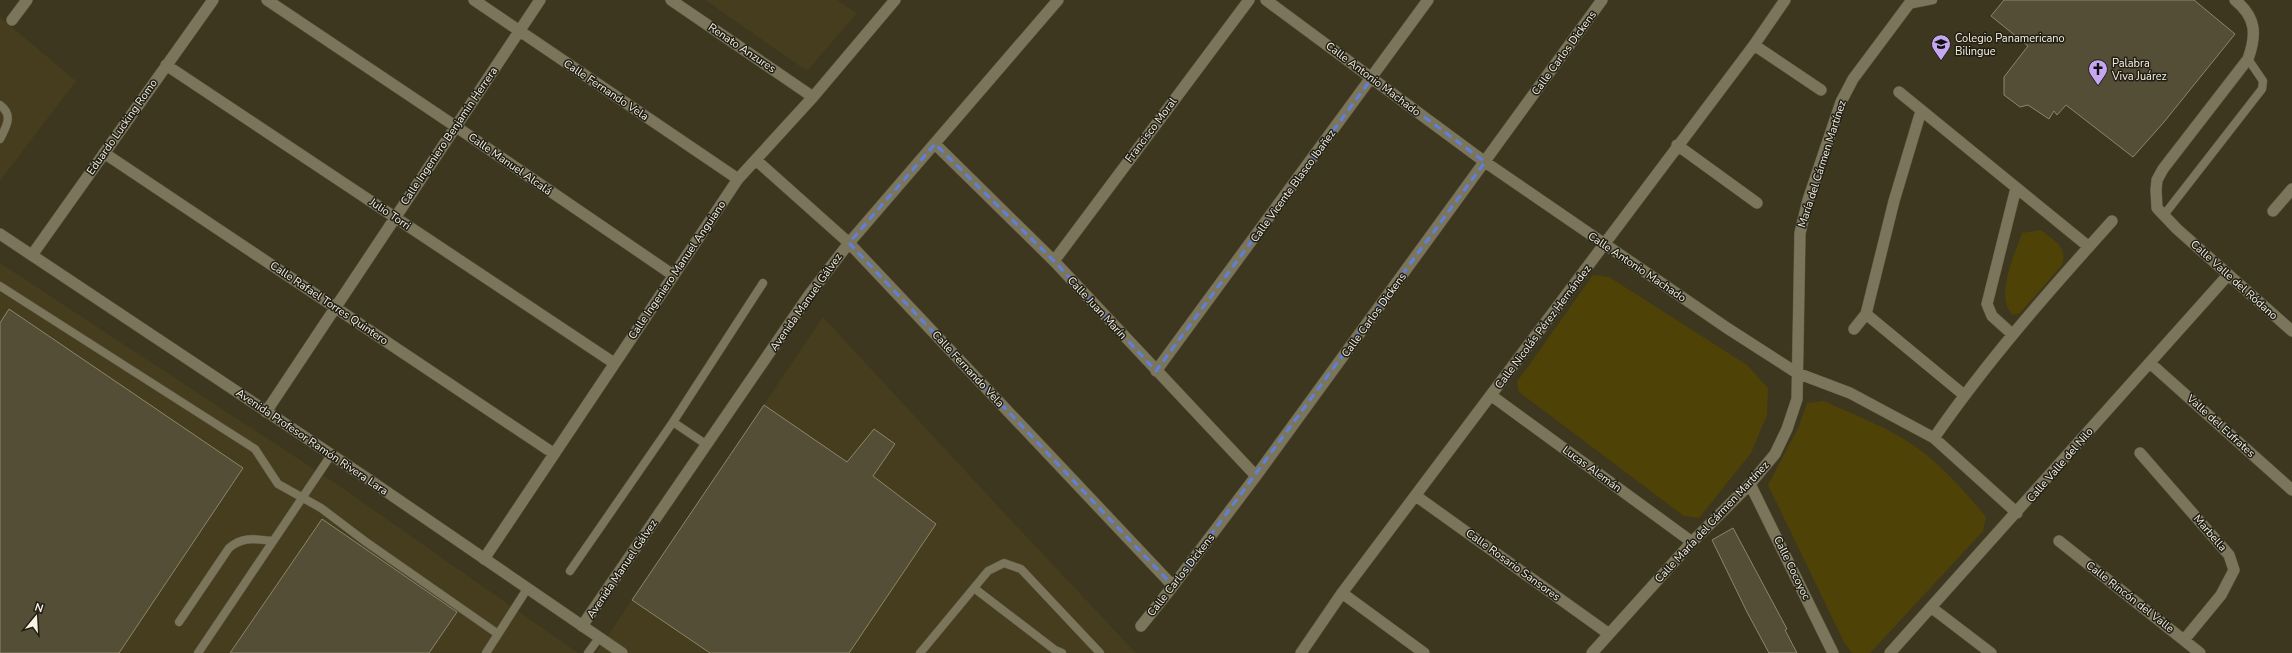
<svg xmlns="http://www.w3.org/2000/svg" width="2292" height="653" font-family="'Nunito Sans',sans-serif">
  <rect width="100%" height="100%" fill="#3d371f"/>
  <path fill="#453d1d" d="M 705,0 L 837,0 L 857,13 L 807,71 Z
    M 0,17 L 76,81 L 0,181 Z
    M 0,263 L 338,485 L 578,653 L 0,653 Z
    M 823,317 L 1008,517 L 1136,653 L 596,653 Z"/>
  <path fill="#4f4207" d="M 2041,230 C 2054,241 2068,246 2062,265 L 2020,313 L 2013,315 C 1994,298 2015,254 2022,233 Z
    M 1593,275 L 1609,277 L 1747,365 L 1768,388 L 1767,415 L 1751,453 L 1699,518 L 1684,516 L 1519,392 L 1517,382 Z
    M 1824,401 C 1856,416 1891,428 1920,450 C 1942,466 1969,496 1986,517 L 1983,531 L 1870,653 L 1852,653 L 1844,642 L 1768,485 L 1799,426 L 1807,403 Z"/>
  <path fill="#554e36" stroke="#8c856a" d="M 2004,0 L 2194,0 L 2235,34 L 2164,122 L 2133,157 L 2066,105 L 2057,115 L 2054,111 L 2049,119 L 2028,105 L 2020,107 L 2004,95 L 2004,77 L 2028,46 L 1991,16 Z
    M 9,309 L 243,468 L 119,653 L 0,653 L 0,323 Z
    M 764,405 L 847,462 L 874,429 L 895,444 L 873,476 L 936,524 L 849,653 L 710,653 L 632,600 Z
    M 322,519 L 457,612 L 429,653 L 230,653 Z
    M 1733,528 L 1787,629 L 1785,630 L 1797,653 L 1769,653 L 1747,612 L 1712,540 Z"/>
  <g fill="none" stroke-linecap="round" stroke-linejoin="round">
    <g stroke="#5b5540" stroke-width="9">
      <path id="service" d="M 1908,5 L 1933,0
        M 0,105 C 14,115 6,127 0,139
        M 2164,215 L 2262,89 L 2263,81 L 2248,59
        M 0,286 L 255,449 L 278,484 L 321,508 L 366,542 L 498,634
        M 673,422 L 707,445
        M 570,571 L 673,422 L 763,283
        M 974,588 L 1055,650 L 1062,653
        M 179,622 L 229,548 C 243,536 255,539 272,541
        M 198,653 L 331,455
        M 486,653 L 527,589
        M 588,653 L 599,638
        M 920,653 L 988,571 L 1004,563 L 1021,569 L 1100,653"/>
    </g>
    <g stroke="#5b5540" stroke-width="12">
      <path id="minor" d="M 267,0 L 455,126 L 673,275
        M 474,0 L 738,179
        M 671,0 L 813,97
        M 1266,0 L 1485,162 L 1727,328 L 1797,373 L 1850,393 L 1934,438 L 2017,513
        M 2235,0 C 2256,17 2257,34 2248,59 L 2163,169 L 2157,180 L 2156,190 L 2157,208 L 2177,229 L 2292,331
        M 12,20 L 27,0
        M 1754,45 L 1821,90
        M 166,65 L 614,363
        M 1899,92 L 2089,247
        M 1921,111 L 1894,201 L 1866,314 L 1964,395
        M 935,144 L 1054,261 L 1256,476
        M 1677,145 L 1757,203
        M 104,153 L 553,453
        M 756,160 L 849,243 L 1173,586
        M 2273,211 L 2292,189
        M 32,255 L 213,0
        M 1054,261 L 1249,0
        M 1854,329 L 1866,314
        M 2012,334 L 1992,316 L 1987,304 L 2016,188
        M 2150,363 L 2292,490
        M 1156,371 L 1428,0
        M 1492,396 L 1692,542
        M 266,412 L 540,0
        M 1934,438 C 1987,361 2049,291 2112,221
        M 2140,453 L 2229,555 L 2234,570 L 2221,595 L 2184,640
        M 1750,484 L 1833,653
        M 1416,496 L 1609,634
        M 2059,541 L 2200,653
        M 484,559 L 738,179 L 813,97 L 895,0
        M 1342,593 L 1424,653
        M 1932,608 L 1991,653
        M 582,626 L 809,295 L 849,243 L 1058,0
        M 1141,626 L 1173,586 L 1256,476 L 1602,0
        M 1301,653 L 1342,593 L 1754,45 L 1785,0
        M 1592,653 L 1692,542 L 1750,484 L 1775,454 L 1787,429 L 1797,399 L 1800,233 L 1808,200 L 1841,102 L 1853,79 L 1912,0
        M 1890,653 L 2228,275"/>
    </g>
    <g stroke="#5b5540" stroke-width="12">
      <path id="secondary" d="M 0,234 L 368,479 L 622,653"/>
    </g>
    <use href="#service" stroke="#7b755b" stroke-width="8"/>
    <use href="#minor" stroke="#7b755b" stroke-width="11"/>
    <use href="#secondary" stroke="#7b755b" stroke-width="11"/>
  </g>
  <path fill="none" stroke="#5e80dc" stroke-width="3" stroke-dasharray="8 5" stroke-linejoin="round" d="M 1372,78 L 1485,162 L 1173,586 L 849,243 L 935,144 L 1054,261 L 1156,371 Z"/>
  <defs>
    <g id="school-pin" transform="scale(1)"><path d="M0 17L-7.5 6A9.5 9.5 0 1 1 7.5 6Z" fill="#c6a6f0" stroke="#211e14"/><path d="M0-5L7-2L0 1L-7-2ZM-4 1L0 2.5L4 1V4Q0 6-4 4Z" fill="#111"/></g>
    <g id="church-pin" transform="scale(1)"><path d="M0 17L-7.5 6A9.5 9.5 0 1 1 7.5 6Z" fill="#c6a6f0" stroke="#211e14"/><path d="M-1.2-6h2.4v3.5h3.3v2.4h-3.3V6h-2.4V-.1h-3.3v-2.4h3.3Z" fill="#111"/></g>
  </defs>
  <g fill-rule="evenodd">
    <use href="#school-pin" x="1941" y="44"/>
    <use href="#church-pin" x="2098" y="69"/>
  </g>
  <g text-anchor="middle" dominant-baseline="central" stroke-width="3" stroke-linejoin="round" paint-order="stroke">
    <g font-size="11" fill="#f7f3e5" stroke="#211e14" text-anchor="start">
      <text x="1955" y="38">Colegio Panamericano<tspan x="1955" dy="13">Bilingue</tspan></text>
      <text x="2112" y="63">Palabra<tspan x="2112" dy="13">Viva Juárez</tspan></text>
    </g>
    <g font-size="11" fill="#f7f3e5" stroke="#211e14">
      <text transform="translate(742 48) rotate(34)">Renato Anzures</text>
      <text transform="translate(1564 53) rotate(-54)">Calle Carlos Dickens</text>
      <text transform="translate(1373 79) rotate(37)">Calle Antonio Machado</text>
      <text transform="translate(606 90) rotate(34)">Calle Fernando Vela</text>
      <text transform="translate(122 127) rotate(-55)">Eduardo Lucking Romo</text>
      <text transform="translate(1151 130) rotate(-53)">Francisco Moral</text>
      <text transform="translate(449 136) rotate(-56)">Calle Ingeniero Benjamin Herrera</text>
      <text transform="translate(510 164) rotate(35)">Calle Manuel Alcalá</text>
      <text transform="translate(1822 164) rotate(-72)">María del Cármen Martínez</text>
      <text transform="translate(1293 186) rotate(-54)">Calle Vicente Blasco Ibañez</text>
      <text transform="translate(390 214) rotate(34)">Julio Torri</text>
      <text transform="translate(1637 267) rotate(34)">Calle Antonio Machado</text>
      <text transform="translate(677 270) rotate(-56)">Calle Ingeniero Manuel Anguiano</text>
      <text transform="translate(2234 280) rotate(42)">Calle Valle del Ródano</text>
      <text transform="translate(806 302) rotate(-55)">Avenida Manuel Gálvez</text>
      <text transform="translate(329 303) rotate(34)">Calle Rafael Torres Quintero</text>
      <text transform="translate(1097 308) rotate(47)">Calle Juan Marín</text>
      <text transform="translate(1374 315) rotate(-54)">Calle Carlos Dickens</text>
      <text transform="translate(1543 327) rotate(-53)">Calle Nicolás Pérez Hernández</text>
      <text transform="translate(968 369) rotate(47)">Calle Fernando Vela</text>
      <text transform="translate(2221 426) rotate(42)">Valle del Eufrates</text>
      <text transform="translate(312 442) rotate(34)">Avenida Profesor Ramón Rivera Lara</text>
      <text transform="translate(2060 465) rotate(-49)">Calle Valle del Nilo</text>
      <text transform="translate(1592 469) rotate(36)">Lucas Alemán</text>
      <text transform="translate(1712 522) rotate(-47)">Calle María del Cármen Martínez</text>
      <text transform="translate(2210 533) rotate(49)">Marbella</text>
      <text transform="translate(1513 565) rotate(36)">Calle Rosario Sansores</text>
      <text transform="translate(1792 568) rotate(64)">Calle Cocoyoc</text>
      <text transform="translate(622 569) rotate(-56)">Avenida Manuel Gálvez</text>
      <text transform="translate(1181 575) rotate(-52)">Calle Carlos Dickens</text>
      <text transform="translate(2130 597) rotate(38)">Calle Rincón del Valle</text>
    </g>
  </g>
  <g transform="translate(36 617) rotate(18)" stroke="#211e14" stroke-width="3" paint-order="stroke">
  <path d="M0-3L7 15L0 10L-7 15Z" fill="#f7f3e5"/>
  <text y="-6" font-size="11" font-weight="bold" text-anchor="middle" fill="#f7f3e5">N</text>
  </g>
</svg>
